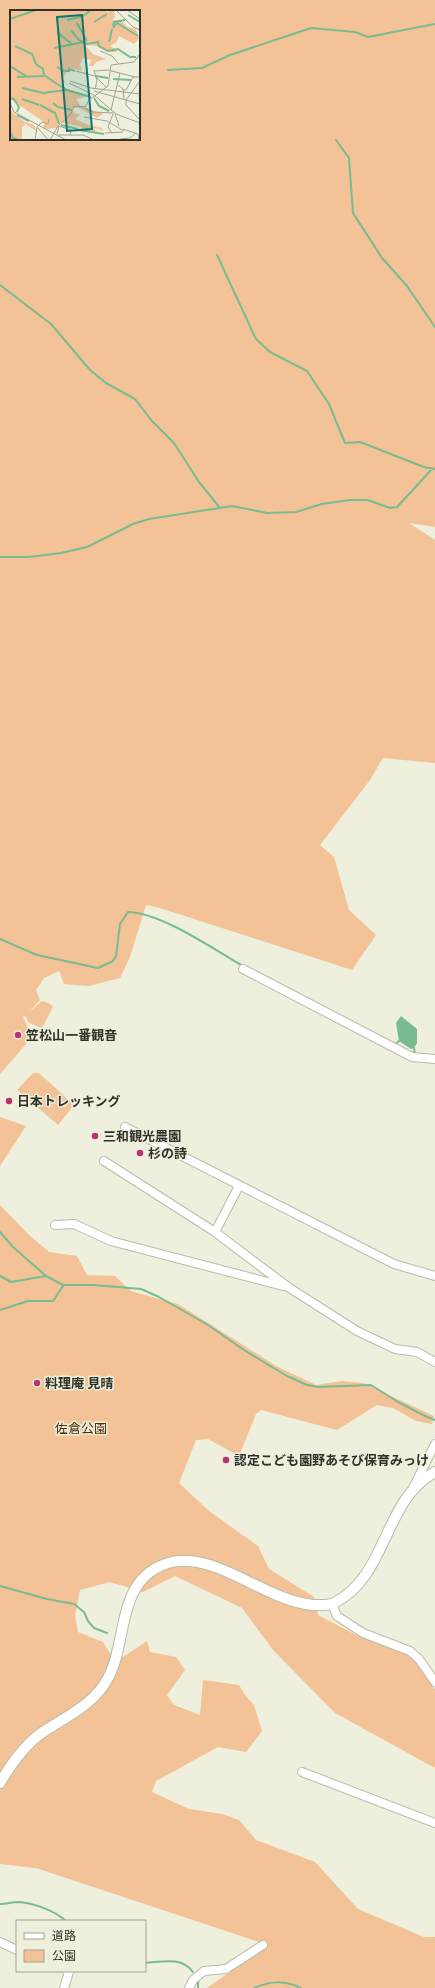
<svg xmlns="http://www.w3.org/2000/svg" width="435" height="1988" font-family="'PT Sans','Noto Sans JP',sans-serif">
  <rect width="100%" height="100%" fill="#eeefdc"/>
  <path fill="#f3c296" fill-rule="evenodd" d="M 0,0 L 435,0 L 435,527 L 409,523 L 435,540 L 435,763 L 383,758 L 370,780 L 320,845 L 334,857 L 349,910 L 376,935 L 352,970 L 157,907 L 146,905 L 130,957 L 120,978 L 89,986 L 64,984 L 59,971 L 44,978 L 36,990 L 40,1000 L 29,1012 L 42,1001 L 49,1003 L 53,1007 L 42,1028 L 29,1023 L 25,1016 L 23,1017 L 28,1027 L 34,1035 L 0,1074 ZM 11,11 L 139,11 L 139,139 L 11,139 Z
    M 33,1073 L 39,1073 L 74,1105 L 58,1125 L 17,1090 Z
    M 0,1117 L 26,1126 L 0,1166 Z
    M 0,1205 L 28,1234 L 49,1252 L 77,1256 L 87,1275 L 115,1276 L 131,1291 L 178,1304 L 276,1366 L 316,1385 L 342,1381 L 363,1383 L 434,1416 L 432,1424 L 416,1421 L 393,1408 L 377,1405 L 337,1430 L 261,1410 L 256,1414 L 239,1456 L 208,1439 L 196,1440 L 179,1483 L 209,1511 L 258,1546 L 269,1569 L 314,1597 L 318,1615 L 358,1636 L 413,1657 L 435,1690 L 435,1768 L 335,1713 L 273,1650 L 242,1608 L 175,1576 L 143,1592 L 110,1582 L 80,1590 L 75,1616 L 78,1632 L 103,1642 L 111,1655 L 123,1657 L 147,1641 L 150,1652 L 176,1657 L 185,1670 L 167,1695 L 174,1705 L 200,1715 L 203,1680 L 239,1685 L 245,1695 L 254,1705 L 262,1731 L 246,1752 L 218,1747 L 156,1781 L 152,1792 L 189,1809 L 222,1814 L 239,1820 L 256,1840 L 315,1862 L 358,1909 L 424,1937 L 435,1937 L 435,1988 L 207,1988 L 268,1945 L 36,1868 L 0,1864 Z"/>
  <path fill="#79bc92" d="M 401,1016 L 417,1029 L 417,1043 L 414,1048 L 411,1049 L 399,1041 L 396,1023 Z"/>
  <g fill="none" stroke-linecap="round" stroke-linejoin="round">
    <path stroke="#79bc92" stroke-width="2" d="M 168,70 L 202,68 L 230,55 L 311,28 L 355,32 L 368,37 L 435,24
      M 336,140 L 349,158 L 353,213 L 382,258 L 407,286 L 435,327
      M 217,255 L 256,339 L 270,352 L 307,371 L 329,404 L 345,443 L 360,442 L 424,467 L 435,469
      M 0,285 L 51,324 L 90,370 L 106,383 L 135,399 L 152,421 L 174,443 L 199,482 L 220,508
      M 0,557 L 29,557 L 61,553 L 87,547 L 133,524 L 149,519 L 232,506 L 267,513 L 296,512 L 322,504 L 350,500 L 368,500 L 390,508 L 397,507 L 433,468
      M 0,939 L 37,955 L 98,968 L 113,961 L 116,956 L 120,924 L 128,912 C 162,913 213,949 243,966
      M 394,1045 L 399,1041
      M 414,1048 L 415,1054
      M 0,1232 L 13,1247 L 46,1276 L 63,1285 L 94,1285 L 141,1289 L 159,1297 L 208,1325 L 244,1350 L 287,1376 L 307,1385 L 318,1387 L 371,1385 L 398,1402 L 425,1416 L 435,1420
      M 0,1276 L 11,1282 L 46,1276
      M 0,1310 L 28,1301 L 53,1301 L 63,1286
      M 0,1586 L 47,1599 L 74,1604 L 84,1612 L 88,1621 L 94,1628 L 107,1633
      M 0,1904 C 6,1904 13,1902 19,1902 C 34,1903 55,1911 66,1921
      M 145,1963 C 162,1962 181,1956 193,1972
      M 198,1988 L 198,1982
      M 254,1988 C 270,1981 284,1980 301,1988"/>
    <g stroke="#babba9" stroke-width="10">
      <path id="minor" d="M 243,969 L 412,1057 L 435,1059
        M 125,1127 L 394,1264 L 435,1276
        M 104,1161 L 215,1232 L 288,1287 L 357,1331 L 395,1349 L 417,1352 L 435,1362
        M 55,1225 L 74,1224 L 111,1241 L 283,1286
        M 215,1232 L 239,1186
        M 413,1488 L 435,1444
        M 332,1604 L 337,1616 L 363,1633 L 410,1651 L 419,1659 L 435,1682
        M 302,1772 L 435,1823
        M 0,1942 L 17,1950
        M 64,1988 L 69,1972 L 67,1971
        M 189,1988 L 193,1980 L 204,1971 L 226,1969 L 263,1945"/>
    </g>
    <g stroke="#babba9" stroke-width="12">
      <path id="tertiary" d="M 0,1783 C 11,1764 24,1745 43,1732 C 67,1716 94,1705 108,1678 C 129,1639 115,1576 172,1562 C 216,1552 266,1601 313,1605 C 320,1605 328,1606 334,1603 C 388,1576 383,1500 435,1472"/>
    </g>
    <use href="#minor" stroke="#fff" stroke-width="8"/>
    <use href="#tertiary" stroke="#fff" stroke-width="10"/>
  </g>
  <g fill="#b83275" stroke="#eeefdc" stroke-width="1.5">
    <circle cx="18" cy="1035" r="4"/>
    <circle cx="9" cy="1101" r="4"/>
    <circle cx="95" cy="1136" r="4"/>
    <circle cx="140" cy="1153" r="4"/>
    <circle cx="37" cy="1383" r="4"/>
    <circle cx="226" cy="1460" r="4"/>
  </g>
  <g text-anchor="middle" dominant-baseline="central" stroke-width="3" stroke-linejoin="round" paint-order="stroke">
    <g font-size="13" font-weight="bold" fill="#303129" stroke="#eeefdc" text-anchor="start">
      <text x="26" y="1035">笠松山一番観音</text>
      <text x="17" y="1101">日本トレッキング</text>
      <text x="103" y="1136">三和観光農園</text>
      <text x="148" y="1153">杉の詩</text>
      <text x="45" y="1383">料理庵 見晴</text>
      <text x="234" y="1460">認定こども園野あそび保育みっけ</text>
    </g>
    <g font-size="13" fill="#4d2a01" stroke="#eeefdc">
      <text x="81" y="1428">佐倉公園</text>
    </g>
  </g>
  <g transform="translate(10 10)">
    <rect width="130" height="130" fill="#eeefdc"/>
    <path d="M 0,0 L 95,0 L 98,3 L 99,0 L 104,0 L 105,7 L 102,10 L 115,10 L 112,11 L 117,17 L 126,19 L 129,28 L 124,34 L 109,26 L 106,33 L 100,36 L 107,40 L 106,42 L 97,42 L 87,36 L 75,35 L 83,44 L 96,49 L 86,52 L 83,56 L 79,56 L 81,50 L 73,48 L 70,54 L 72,61 L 60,58 L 51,70 L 55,71 L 53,75 L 56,79 L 79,86 L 66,89 L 71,96 L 93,104 L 87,108 L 69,98 L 60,98 L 66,104 L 71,104 L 65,109 L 81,116 L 90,117 L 94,121 L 84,118 L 86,122 L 77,119 L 71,122 L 72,117 L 49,112 L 47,118 L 35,119 L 33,117 L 35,113 L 30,109 L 0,89 ZM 0,100 L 13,111 L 24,115 L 28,122 L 15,114 L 12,117 L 12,130 L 0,130 Z" fill="#f3c296"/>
    <path fill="none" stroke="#79bc92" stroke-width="2" d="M 118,5 L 130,12M 0,9 L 26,0M 57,10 L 73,6 L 81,0M 84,12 L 97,4M 67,13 L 77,31M 103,16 L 104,12 L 115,10M 103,18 L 107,13 L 128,26M 61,20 L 69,30 L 77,34 L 88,32 L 89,36 L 98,41 L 108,39 L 120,47 L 126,47M 48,23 L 63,35M 99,32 L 102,19M 5,36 L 22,44 L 26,54 L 33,59 L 34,65 L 44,72 L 57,80 L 81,87M 44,38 L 74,32M 0,56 L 16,66M 47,57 L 54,61 L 59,61 L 59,59 L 65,61M 86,66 L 98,68M 7,67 L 34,66M 103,69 L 121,70M 12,78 L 33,83 L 56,80M 0,88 L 4,89 L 9,97 L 7,102M 84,88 L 89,96 L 99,101M 12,89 L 29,95M 43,93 L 48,97 L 62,100M 30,95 L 45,103 L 49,114M 7,105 L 19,111M 51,115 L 68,119M 69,120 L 94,124M 0,121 L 3,128 L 8,130"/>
    <path fill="none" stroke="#a2a394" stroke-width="1" d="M 106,0 L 123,17 L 130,20M 117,0 L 130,9M 90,41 L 102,46 L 108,53M 84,60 L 87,71 L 85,79M 66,61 L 85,66 L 97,78M 84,61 L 98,60 L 125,67M 60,71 L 81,78 L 130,84M 59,73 L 84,85 L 106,104 L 130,113M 108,75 L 113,79 L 114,89M 113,80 L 116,80 L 123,67 L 130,67M 84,81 L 130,94M 0,93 L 4,102 L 56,130M 75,98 L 82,102 L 104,103M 101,100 L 110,63M 105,104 L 109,116M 74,107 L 97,111 L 114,121M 129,109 L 116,95 L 116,90 L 130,71M 28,118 L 38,130M 113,119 L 128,124 L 129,130M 95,123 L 113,122M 102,123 L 98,117 L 103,104M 47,124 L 49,116 L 61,120 L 60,125M 48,125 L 73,125 L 84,130M 110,129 L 120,128 L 126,123M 25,130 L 27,117 L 32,112 L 38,114 L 39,109M 40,130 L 48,116 L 61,104 L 64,96 L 75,97 L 79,90 L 98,76 L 101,55 L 124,52 L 130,44"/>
    <path fill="#0f766e" fill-opacity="0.15" stroke="#0f766e" stroke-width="2" d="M 72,5 L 82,119 L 57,121 L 47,7 Z"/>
    <rect width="130" height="130" fill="none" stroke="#303129" stroke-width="2"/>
  </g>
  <rect x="16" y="1920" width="130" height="52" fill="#eeefdc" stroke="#a2a394"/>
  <rect x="24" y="1933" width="20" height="6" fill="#ffffff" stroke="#a2a394"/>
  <text x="52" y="1940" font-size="12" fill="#303129">道路</text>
  <rect x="24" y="1950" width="20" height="12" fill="#f3c296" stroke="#a2a394"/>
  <text x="52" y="1960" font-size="12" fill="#303129">公園</text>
</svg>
